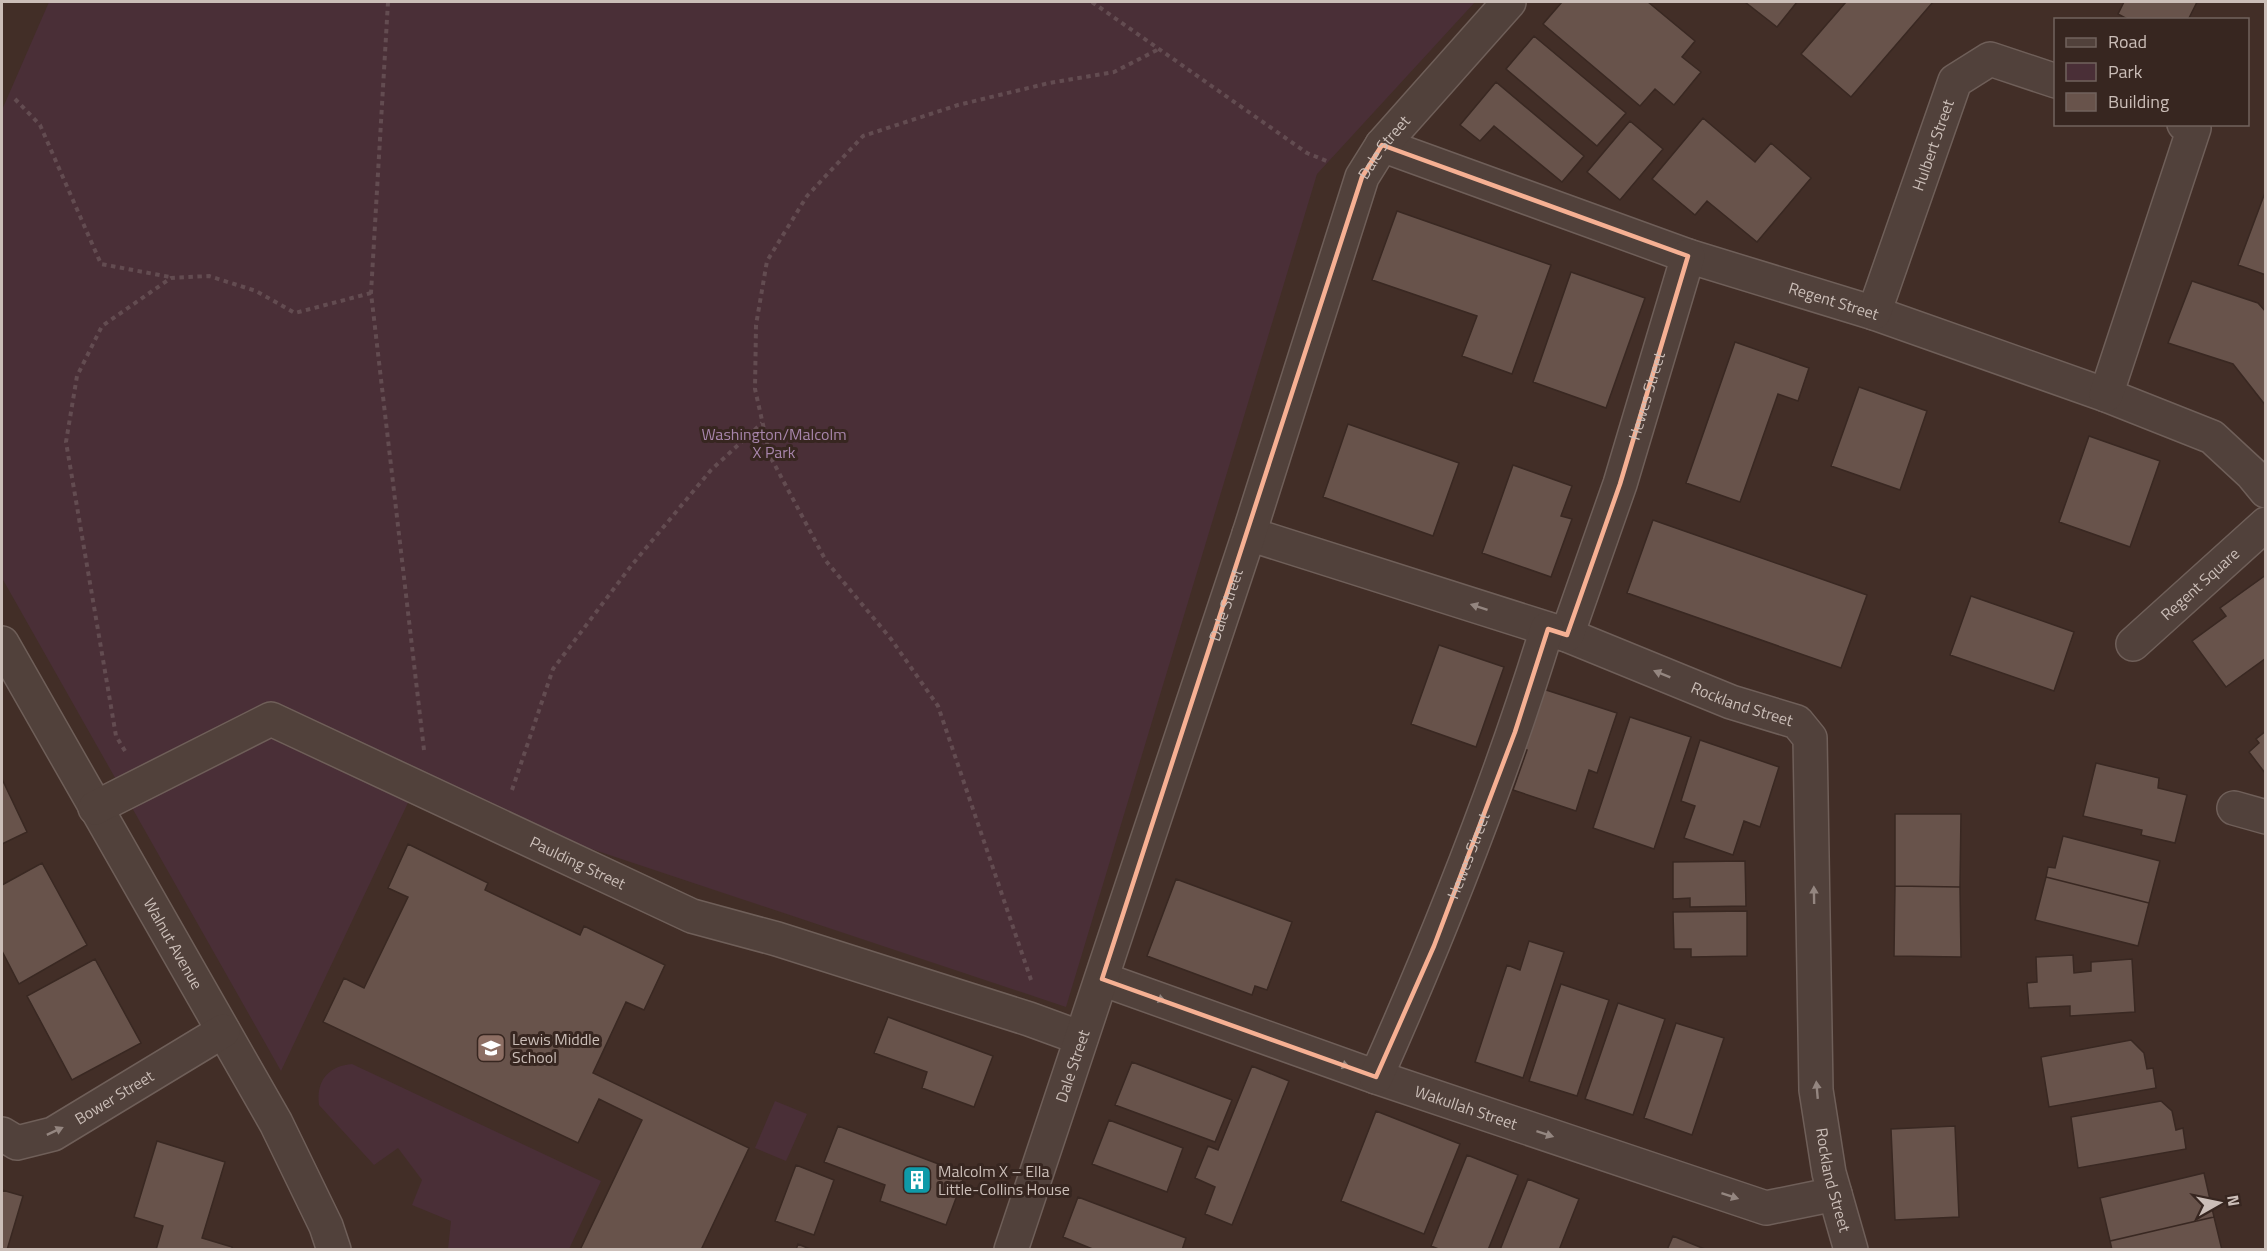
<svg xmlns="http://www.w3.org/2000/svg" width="2267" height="1251" font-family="'Titillium Web',sans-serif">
  <rect width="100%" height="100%" fill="#422e27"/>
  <path fill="#4a2f37" d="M 49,2 L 1475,2 L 1317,174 L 1066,1007 L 414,790 L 281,1071 L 2,578 L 2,110 Z
    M 352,1064 L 601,1181 L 569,1249 L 448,1249 L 451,1221 L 412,1205 L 422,1180 L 398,1148 L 374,1165 L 319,1105 C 316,1081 328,1066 352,1064 Z
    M 775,1101 L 807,1114 L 786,1161 L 755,1148 Z"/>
  <path fill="#68534b" stroke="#392822" stroke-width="1.5" d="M 1562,2 L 1648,2 L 1695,41 L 1682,57 L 1701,72 L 1674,105 L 1655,89 L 1640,106 L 1543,24 Z
    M 1745,2 L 1797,2 L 1777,27 Z
    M 1846,2 L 1933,2 L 1851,97 L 1801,54 Z
    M 2124,2 L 2197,2 L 2188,20 L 2129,20 L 2118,14 Z
    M 1534,36 L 1626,113 L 1597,146 L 1506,69 Z
    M 1496,82 L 1584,156 L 1562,182 L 1494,126 L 1480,141 L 1460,125 Z
    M 1703,118 L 1755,162 L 1771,143 L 1811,178 L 1757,242 L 1707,201 L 1695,215 L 1652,179 Z
    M 1630,121 L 1663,149 L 1620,200 L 1587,172 Z
    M 2266,190 L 2266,275 L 2238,265 Z
    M 1397,211 L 1551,265 L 1512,374 L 1462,356 L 1477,316 L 1372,280 Z
    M 1571,272 L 1645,298 L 1606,408 L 1533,382 Z
    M 2192,281 L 2258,303 L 2266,312 L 2266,406 L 2233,364 L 2168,343 Z
    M 1735,342 L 1809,368 L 1798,401 L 1778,394 L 1740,502 L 1686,483 Z
    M 1859,387 L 1927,411 L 1900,490 L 1831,466 Z
    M 1348,424 L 1459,463 L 1433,536 L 1323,497 Z
    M 2089,436 L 2160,461 L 2130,547 L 2059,522 Z
    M 1513,465 L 1572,486 L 1561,516 L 1572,519 L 1551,577 L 1482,553 Z
    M 1653,520 L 1867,595 L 1841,668 L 1627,593 Z
    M 2266,575 L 2266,658 L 2226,687 L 2192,641 L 2226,616 L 2220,608 Z
    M 1971,596 L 2074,632 L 2054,691 L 1950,655 Z
    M 1439,645 L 1504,667 L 1476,747 L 1411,724 Z
    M 1540,688 L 1617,713 L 1597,773 L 1589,770 L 1576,811 L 1513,790 L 1527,750 L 1520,748 Z
    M 1630,717 L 1691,737 L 1654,849 L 1593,828 Z
    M 2266,731 L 2266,773 L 2265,773 L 2249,752 L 2259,743 L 2256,739 Z
    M 1700,740 L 1779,767 L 1760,827 L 1744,821 L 1733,855 L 1684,838 L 1695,806 L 1681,801 Z
    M 2096,763 L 2159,778 L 2158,788 L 2187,795 L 2175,843 L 2141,835 L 2142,830 L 2083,816 Z
    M 2,779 L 27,832 L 2,844 Z
    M 1895,814 L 1961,814 L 1960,887 L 1895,886 Z
    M 2063,836 L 2160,861 L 2149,903 L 2046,877 L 2048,867 L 2055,868 Z
    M 408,844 L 488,883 L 485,890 L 580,935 L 584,926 L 665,965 L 644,1010 L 626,1002 L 593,1073 L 749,1148 L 701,1250 L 580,1250 L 642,1120 L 599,1099 L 578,1143 L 323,1022 L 344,978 L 364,988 L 408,897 L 388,888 Z
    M 1745,861 L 1746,906 L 1690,907 L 1690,898 L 1673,899 L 1673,862 Z
    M 42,863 L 87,945 L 19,984 L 2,951 L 2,885 Z
    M 2046,877 L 2149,903 L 2138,946 L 2035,920 Z
    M 1176,879 L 1292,922 L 1267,990 L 1255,986 L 1252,995 L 1147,956 Z
    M 1895,886 L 1960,887 L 1961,957 L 1894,956 Z
    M 1747,911 L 1747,956 L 1691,957 L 1691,949 L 1674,949 L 1673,912 Z
    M 1529,941 L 1564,952 L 1523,1078 L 1475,1062 L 1507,965 L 1520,970 Z
    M 2073,955 L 2074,973 L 2091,971 L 2091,962 L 2132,959 L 2135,1012 L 2070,1016 L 2070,1006 L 2029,1008 L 2027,983 L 2037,982 L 2036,957 Z
    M 95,959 L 141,1043 L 72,1080 L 27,996 Z
    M 1561,984 L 1609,1000 L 1577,1096 L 1529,1081 Z
    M 1618,1003 L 1665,1019 L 1633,1115 L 1585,1099 Z
    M 888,1017 L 993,1056 L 974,1107 L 922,1088 L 927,1072 L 874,1053 Z
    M 1676,1023 L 1724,1038 L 1692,1135 L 1644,1118 Z
    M 2131,1040 L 2144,1053 L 2147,1069 L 2153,1068 L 2156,1088 L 2049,1107 L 2041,1057 Z
    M 1132,1062 L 1232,1100 L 1215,1142 L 1115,1105 Z
    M 1252,1066 L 1289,1081 L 1232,1225 L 1205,1214 L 1215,1187 L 1195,1178 L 1208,1146 L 1218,1150 Z
    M 2161,1101 L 2172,1111 L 2176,1130 L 2183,1128 L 2186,1149 L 2078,1168 L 2071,1117 Z
    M 1376,1111 L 1460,1144 L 1424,1234 L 1341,1201 Z
    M 1109,1120 L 1183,1148 L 1167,1192 L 1092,1164 Z
    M 838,1126 L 965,1174 L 946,1225 L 880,1201 L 885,1185 L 824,1162 Z
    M 1955,1126 L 1959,1217 L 1895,1220 L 1891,1129 Z
    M 157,1141 L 225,1162 L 202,1238 L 232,1247 L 232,1250 L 156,1250 L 163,1226 L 134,1217 Z
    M 1467,1155 L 1518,1175 L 1488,1250 L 1441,1250 L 1431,1246 Z
    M 796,1165 L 834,1180 L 814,1235 L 775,1221 Z
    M 2204,1173 L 2214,1217 L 2110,1241 L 2100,1198 Z
    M 1528,1179 L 1579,1199 L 1559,1250 L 1500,1250 Z
    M 2,1190 L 23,1196 L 7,1250 L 2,1250 Z
    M 1078,1197 L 1186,1238 L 1182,1250 L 1095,1250 L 1063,1237 Z
    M 2214,1217 L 2222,1250 L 2112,1250 L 2110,1241 Z
    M 1673,1236 L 1707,1250 L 1667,1250 Z
    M 798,1244 L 812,1250 L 796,1250 Z"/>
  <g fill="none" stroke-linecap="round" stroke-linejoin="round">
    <g stroke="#6f5f59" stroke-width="36">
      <g id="minor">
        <path id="s1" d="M 1382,145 L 1688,256 L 1874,313 L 2106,395 L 2212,437 L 2252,474 L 2266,491"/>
        <path id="s2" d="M 1874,313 L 1955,81 L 1990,59 L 2056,81"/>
        <path d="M 2106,395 L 2194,128 L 2184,124"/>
        <path id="s3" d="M 1249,534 L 1567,635 L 1731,702 L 1797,722 L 1810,738 L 1816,1090 L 1829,1173 L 1851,1250"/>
        <path id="s4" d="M 1567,635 L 1620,484 L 1688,256"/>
        <path id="s5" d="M 2,643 L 276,1123 L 326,1226 L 334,1250"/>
        <path id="s6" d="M 2133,644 L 2266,524"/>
        <path id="s7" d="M 95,808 L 271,719 L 692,916 L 777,939 L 1029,1019 L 1081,1038"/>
        <path d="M 2234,808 L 2266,817"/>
        <path id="s8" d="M 1102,979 L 1376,1077 L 1766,1208 L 1835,1194"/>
        <path id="s9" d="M 1376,1077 C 1441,931 1500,782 1547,629"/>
        <path id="s10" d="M 2,1134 L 17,1143 L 53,1134 L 223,1031"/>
        <path id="s11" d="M 1011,1250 L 1249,534 L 1362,177 L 1382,145 L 1509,2"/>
      </g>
    </g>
    <path stroke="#634c51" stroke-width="4" stroke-dasharray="4.5 4.5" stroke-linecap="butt" d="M 388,2 L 371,293 L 424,750
      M 1092,2 L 1307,153 L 1329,162
      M 15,99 L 40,125 L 101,264 L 170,277
      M 125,751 L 116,736 L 66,442 L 77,376 L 102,326 L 171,278 L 209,276 L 256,291 L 295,313 L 371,293
      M 512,790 L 553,669 L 631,566 L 711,470 L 762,423
      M 1031,980 L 938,706 L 891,639 L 826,561 L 770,456 L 755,389 L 756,325 L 767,261 L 807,196 L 863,136 L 958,105 L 1049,83 L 1114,72 L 1159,49"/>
    <use href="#minor" stroke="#51413b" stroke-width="33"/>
  </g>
  <defs><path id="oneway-solid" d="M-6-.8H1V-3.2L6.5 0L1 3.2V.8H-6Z" transform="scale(1.5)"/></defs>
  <g fill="#948680">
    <use href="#oneway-solid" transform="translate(1479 607) rotate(-162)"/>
    <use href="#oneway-solid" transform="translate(1662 674) rotate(-158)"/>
    <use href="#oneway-solid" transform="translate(1814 895) rotate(-91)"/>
    <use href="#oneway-solid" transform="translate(1157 998) rotate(20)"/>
    <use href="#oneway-solid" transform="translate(1341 1064) rotate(20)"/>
    <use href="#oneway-solid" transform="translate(1817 1090) rotate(-95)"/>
    <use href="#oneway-solid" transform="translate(55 1131) rotate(-25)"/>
    <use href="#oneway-solid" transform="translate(1545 1134) rotate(18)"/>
    <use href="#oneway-solid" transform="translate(1730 1196) rotate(18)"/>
  </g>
  <path fill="none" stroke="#f6b093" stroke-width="4.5" stroke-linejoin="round" d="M 1382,145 L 1688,256 L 1620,484 L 1567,635 L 1548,629 L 1515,732 L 1434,946 L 1376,1077 L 1102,979 L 1362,177 Z"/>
  <defs>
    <g id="school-square" transform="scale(1.5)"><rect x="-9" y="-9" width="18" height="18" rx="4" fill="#8d6e63" stroke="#372620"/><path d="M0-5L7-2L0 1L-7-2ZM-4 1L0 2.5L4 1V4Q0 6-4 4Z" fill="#fff"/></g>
    <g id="building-square" transform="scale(1.5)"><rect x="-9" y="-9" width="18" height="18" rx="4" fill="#0f9aa8" stroke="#372620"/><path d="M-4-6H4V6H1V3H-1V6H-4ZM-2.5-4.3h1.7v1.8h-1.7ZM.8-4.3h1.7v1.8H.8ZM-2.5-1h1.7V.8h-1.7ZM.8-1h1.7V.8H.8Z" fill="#fff"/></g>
  </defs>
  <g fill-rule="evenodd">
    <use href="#school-square" x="491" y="1048"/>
    <use href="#building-square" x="917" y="1180"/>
  </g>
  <g text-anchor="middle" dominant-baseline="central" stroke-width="6" stroke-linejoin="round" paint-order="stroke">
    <g font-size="16" fill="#cbbeb8" stroke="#372620">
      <text stroke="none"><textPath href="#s2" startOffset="178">Hulbert Street</textPath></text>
      <text stroke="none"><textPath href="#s11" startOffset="1166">Dale Street</textPath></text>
      <text stroke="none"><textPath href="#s1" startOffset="478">Regent Street</textPath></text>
      <text stroke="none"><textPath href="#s4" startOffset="252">Hewes Street</textPath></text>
      <text stroke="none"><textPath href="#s6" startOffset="90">Regent Square</textPath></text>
      <text stroke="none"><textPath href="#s11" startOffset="680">Dale Street</textPath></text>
      <text stroke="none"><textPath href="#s3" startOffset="522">Rockland Street</textPath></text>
      <text stroke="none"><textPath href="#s9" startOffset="240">Hewes Street</textPath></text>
      <text stroke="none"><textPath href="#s7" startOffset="536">Paulding Street</textPath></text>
      <text stroke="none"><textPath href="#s5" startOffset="346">Walnut Avenue</textPath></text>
      <text stroke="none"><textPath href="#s11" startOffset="194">Dale Street</textPath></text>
      <text stroke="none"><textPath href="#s10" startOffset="126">Bower Street</textPath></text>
      <text stroke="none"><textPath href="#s8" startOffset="386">Wakullah Street</textPath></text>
      <text stroke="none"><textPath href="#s3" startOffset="1044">Rockland Street</textPath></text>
    </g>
    <g font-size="16" fill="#a785ab" stroke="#372620">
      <text x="774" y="434">Washington/Malcolm<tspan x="774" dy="18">X Park</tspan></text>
    </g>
    <g font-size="16" fill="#cbbeb8" stroke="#372620" text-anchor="start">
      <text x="512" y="1039">Lewis Middle<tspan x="512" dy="18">School</tspan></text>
      <text x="938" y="1171">Malcolm X – Ella<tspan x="938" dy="18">Little-Collins House</tspan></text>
    </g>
  </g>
  <rect width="2267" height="1251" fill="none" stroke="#cbbeb8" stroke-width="6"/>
  <rect x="2054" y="18" width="195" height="108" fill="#372620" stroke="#72635d" stroke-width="1.5"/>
  <rect x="2066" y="38" width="30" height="9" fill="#51413b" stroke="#72635d" stroke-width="1.5"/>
  <text x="2108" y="48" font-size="18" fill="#cbbeb8">Road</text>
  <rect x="2066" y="63" width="30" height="18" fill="#4a2f37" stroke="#72635d" stroke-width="1.5"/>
  <text x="2108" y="78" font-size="18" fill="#cbbeb8">Park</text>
  <rect x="2066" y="93" width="30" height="18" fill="#68534b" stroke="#72635d" stroke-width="1.5"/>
  <text x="2108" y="108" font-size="18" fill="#cbbeb8">Building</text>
  <g transform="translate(2219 1203) rotate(81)" stroke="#372620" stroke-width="4.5" paint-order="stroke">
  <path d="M0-4.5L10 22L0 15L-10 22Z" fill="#cbbeb8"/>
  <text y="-9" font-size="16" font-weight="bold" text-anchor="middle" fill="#cbbeb8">N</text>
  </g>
</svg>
